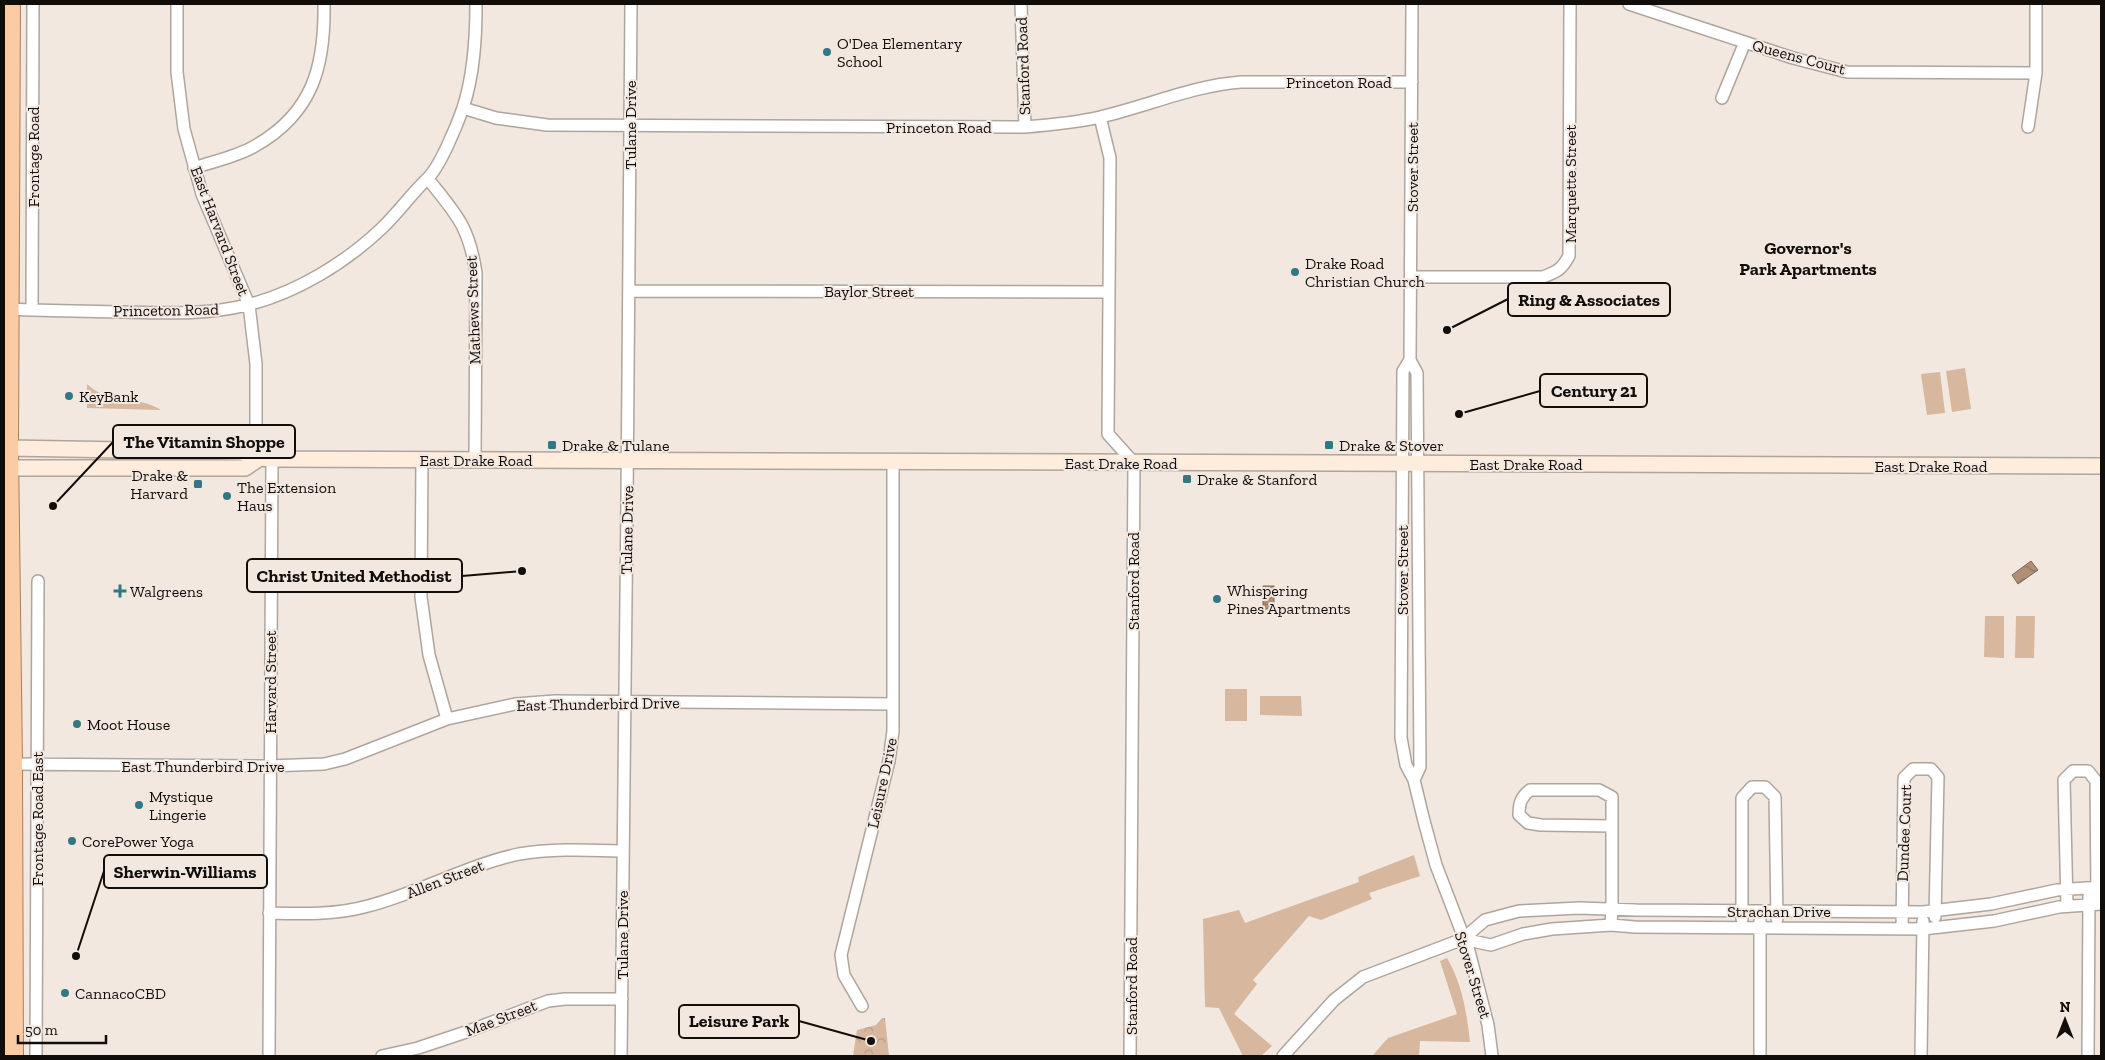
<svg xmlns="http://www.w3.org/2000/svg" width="2105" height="1060" font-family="'Zilla Slab',serif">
  <defs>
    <pattern id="forest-crowns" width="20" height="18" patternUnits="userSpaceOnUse" patternTransform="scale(1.25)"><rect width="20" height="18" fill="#d7b79d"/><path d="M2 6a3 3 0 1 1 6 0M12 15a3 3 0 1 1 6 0" fill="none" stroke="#b89c86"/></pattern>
    <pattern id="water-waves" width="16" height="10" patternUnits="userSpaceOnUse" patternTransform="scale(1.25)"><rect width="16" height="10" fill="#b18f73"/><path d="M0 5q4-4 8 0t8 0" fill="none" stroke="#8f735d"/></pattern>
  </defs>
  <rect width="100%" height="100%" fill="#f2e8e0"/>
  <path fill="#d7b79d" d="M 1965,368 L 1971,409 L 1952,412 L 1946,371 Z
    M 1940,372 L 1945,413 L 1927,415 L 1921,374 Z
    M 87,384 C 108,405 138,395 161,410 L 87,408 Z
    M 1985,616 L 2004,616 L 2004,658 L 1984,657 Z
    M 2016,616 L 2035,616 L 2034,658 L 2015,658 Z
    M 1225,689 L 1247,689 L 1247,721 L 1225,721 Z
    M 1260,696 L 1301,696 L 1302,716 L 1260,715 Z
    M 1414,855 L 1420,876 L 1369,893 L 1372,899 L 1321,920 L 1309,916 L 1253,980 L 1257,984 L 1234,1014 L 1272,1046 L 1261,1056 L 1243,1056 L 1219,1008 L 1205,1007 L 1203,919 L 1239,910 L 1245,923 L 1359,882 L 1358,877 Z
    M 1447,958 C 1462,983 1467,1014 1470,1042 L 1420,1041 L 1419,1056 L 1372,1056 L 1388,1038 L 1457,1014 L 1440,961 Z"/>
  <path fill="url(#forest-crowns)" d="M 882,1018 L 885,1018 L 889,1056 L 853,1056 L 857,1030 L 876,1025 Z"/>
  <path fill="url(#water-waves)" stroke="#816854" d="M 2031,561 L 2038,570 L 2018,584 L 2012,575 Z
    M 1263,586 L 1274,586 L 1274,609 L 1263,609 Z"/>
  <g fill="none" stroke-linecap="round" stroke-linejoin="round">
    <g stroke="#aea59d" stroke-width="14">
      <path id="minor" d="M 177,4 L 177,72 L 184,129 L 202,194 L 249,305 L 256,364 L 256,436 L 260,458
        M 1021,4 L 1025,127
        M 1412,4 L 1410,360 L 1417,373 L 1420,767 L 1414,780
        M 1629,4 L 1793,58 L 1847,72 L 2036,73
        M 1722,98 L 1745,42
        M 463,108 L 496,118 L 547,125 L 1025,127 C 1050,125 1075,123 1100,117 C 1148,106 1191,86 1241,82 L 1412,82
        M 1100,117 L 1110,158 L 1108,434 L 1134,463 L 1130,1056
        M 2028,127 L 2036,73 L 2036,4
        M 194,168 C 214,161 236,157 255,146 C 313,113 325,66 324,4
        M 428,179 C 456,214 469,226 476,273 L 475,460
        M 1411,277 L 1543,277 C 1558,271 1561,270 1569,256 L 1570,4
        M 629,291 L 1109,292
        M 10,309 C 47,311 85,311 123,312 C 165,313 207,315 247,305 C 296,293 345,263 381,229 C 398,213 411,194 427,179 C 440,167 457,125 463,108 C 474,74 476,39 476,4
        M 32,310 L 33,4
        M 1410,360 L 1403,371 L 1401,738 L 1406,765 L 1414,780 L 1424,821 L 1436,865 L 1469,951 L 1488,1025 L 1492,1056
        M 422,459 L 421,597 L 429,655 L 447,719
        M 13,764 L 269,766 L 324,764 L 345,759 L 447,719 L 515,704 L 555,701 L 892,704
        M 2067,906 L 2064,780 L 2073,771 L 2088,771 L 2096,781 L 2097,895
        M 269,913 C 302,914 336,915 368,906 C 419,893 467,865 519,854 C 553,848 588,850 622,851
        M 1742,919 L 1742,798 L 1752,787 L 1765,787 L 1775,797 L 1777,919
        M 1611,925 L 1612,908 L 1612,797 L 1599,790 L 1530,790 C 1521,797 1519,803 1519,815 L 1528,823 L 1541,825 L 1612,826
        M 1902,929 L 1904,778 L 1913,769 L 1931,769 L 1938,777 L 1935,917
        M 1463,939 L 1491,945 L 1523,934 L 1552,929 L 1611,925 L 1635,927 L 1923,929 L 1994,921 L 2059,907 L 2101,904
        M 862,1006 L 844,975 L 841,955 L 889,761 L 893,731 L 893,462
        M 36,1056 L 38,581
        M 269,1056 L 272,459
        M 382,1056 L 418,1048 L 466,1032 L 548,1001 L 565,999 L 622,999
        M 621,1056 C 625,705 629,355 631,4
        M 1283,1056 L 1334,1000 L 1363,977 L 1463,939 L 1485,920 L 1519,911 L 1579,908 L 1636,910 L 1923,912 L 1991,904 L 2057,890 L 2101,887
        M 1760,1056 L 1760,920
        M 1921,1056 L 1923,921
        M 2088,1056 L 2089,896"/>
    </g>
    <g stroke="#aea59d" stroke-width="18">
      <path id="secondary" d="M 9,448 L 241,452 L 260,458 L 272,459 L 2101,466
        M 9,468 L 245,468 L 260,458"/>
    </g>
    <g stroke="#a8805f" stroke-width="20">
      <path id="trunk" d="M 11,4 L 9,448 L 13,764 L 14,1056"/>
    </g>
    <use href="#minor" stroke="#fff" stroke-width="11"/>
    <use href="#secondary" stroke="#feecdc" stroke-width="15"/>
    <use href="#trunk" stroke="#fbcba3" stroke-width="18"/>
  </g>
  <g fill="#317884" stroke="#f2e8e0" stroke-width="2">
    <circle cx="827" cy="52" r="5"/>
    <circle cx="1295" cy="272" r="5"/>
    <circle cx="69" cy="396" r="5"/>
    <rect x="547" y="440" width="10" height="10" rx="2.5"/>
    <rect x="1324" y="440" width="10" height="10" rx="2.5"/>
    <rect x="1182" y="474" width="10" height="10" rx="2.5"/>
    <rect x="193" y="479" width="10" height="10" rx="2.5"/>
    <circle cx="227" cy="496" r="5"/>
    <path d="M117.5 583.5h5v5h5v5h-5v5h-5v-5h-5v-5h5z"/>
    <circle cx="1217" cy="599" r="5"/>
    <circle cx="77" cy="724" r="5"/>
    <circle cx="139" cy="805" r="5"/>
    <circle cx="72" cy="841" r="5"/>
    <circle cx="65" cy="993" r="5"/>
  </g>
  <g text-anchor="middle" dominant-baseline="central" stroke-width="4" stroke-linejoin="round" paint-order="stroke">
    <g font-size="16" fill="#110d0b" stroke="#f2e8e0" text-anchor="start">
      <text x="837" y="43">O'Dea Elementary<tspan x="837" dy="18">School</tspan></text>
      <text x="1305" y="263">Drake Road<tspan x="1305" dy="18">Christian Church</tspan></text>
      <text x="79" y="396">KeyBank</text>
      <text x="562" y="445">Drake &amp; Tulane</text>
      <text x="1339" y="445">Drake &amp; Stover</text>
      <text x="188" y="475" text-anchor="end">Drake &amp;<tspan x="188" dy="18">Harvard</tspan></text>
      <text x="1197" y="479">Drake &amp; Stanford</text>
      <text x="237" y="487">The Extension<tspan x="237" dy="18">Haus</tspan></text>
      <text x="1227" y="590">Whispering<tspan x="1227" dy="18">Pines Apartments</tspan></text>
      <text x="130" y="591">Walgreens</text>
      <text x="87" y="724">Moot House</text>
      <text x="149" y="796">Mystique<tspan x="149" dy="18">Lingerie</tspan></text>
      <text x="82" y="841">CorePower Yoga</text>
      <text x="75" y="993">CannacoCBD</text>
    </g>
    <g font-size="16" fill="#110d0b" stroke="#f2e8e0">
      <text transform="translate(1799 57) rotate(15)">Queens Court</text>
      <text transform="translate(1023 66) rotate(-92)">Stanford Road</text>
      <text x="1339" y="82">Princeton Road</text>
      <text transform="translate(630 125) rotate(-90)">Tulane Drive</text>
      <text x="939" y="127">Princeton Road</text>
      <text transform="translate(33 157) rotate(-90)">Frontage Road</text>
      <text transform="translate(1412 167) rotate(-90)">Stover Street</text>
      <text transform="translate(1570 184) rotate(-90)">Marquette Street</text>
      <text transform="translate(220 231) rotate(69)">East Harvard Street</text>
      <text x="869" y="291">Baylor Street</text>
      <text transform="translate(166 310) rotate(-1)">Princeton Road</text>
      <text transform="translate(473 310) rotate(-92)">Mathews Street</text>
      <text x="476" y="460">East Drake Road</text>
      <text x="1121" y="463">East Drake Road</text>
      <text x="1526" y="464">East Drake Road</text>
      <text x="1931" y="466">East Drake Road</text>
      <text transform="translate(627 530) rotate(-89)">Tulane Drive</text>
      <text transform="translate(1402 570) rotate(-90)">Stover Street</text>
      <text transform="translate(1133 581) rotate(-90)">Stanford Road</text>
      <text transform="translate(270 682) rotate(-90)">Harvard Street</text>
      <text transform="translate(598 704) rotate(-1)">East Thunderbird Drive</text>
      <text x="203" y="766">East Thunderbird Drive</text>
      <text transform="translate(882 783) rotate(-78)">Leisure Drive</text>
      <text transform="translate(37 819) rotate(-90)">Frontage Road East</text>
      <text transform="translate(1904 833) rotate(-88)">Dundee Court</text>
      <text transform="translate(445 879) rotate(-21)">Allen Street</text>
      <text x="1779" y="911">Strachan Drive</text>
      <text transform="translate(622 935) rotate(-90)">Tulane Drive</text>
      <text transform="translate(1473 975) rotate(73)">Stover Street</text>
      <text transform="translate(1131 986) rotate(-90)">Stanford Road</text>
      <text transform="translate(501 1018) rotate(-21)">Mae Street</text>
    </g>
    <g font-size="18" font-weight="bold" fill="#110d0b" stroke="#f2e8e0">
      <text x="1808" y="248">Governor's<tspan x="1808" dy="21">Park Apartments</tspan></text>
    </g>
  </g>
  <path fill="none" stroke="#110d0b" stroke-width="2" d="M1447 330L1508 299M1459 414L1540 391M53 506L113 442M522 571L462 576M76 956L104 871M871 1041L799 1021"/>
  <g fill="#110d0b" stroke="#f2e8e0" stroke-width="2">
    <circle cx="1447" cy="330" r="5"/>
    <circle cx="1459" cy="414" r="5"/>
    <circle cx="53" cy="506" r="5"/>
    <circle cx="522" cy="571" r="5"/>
    <circle cx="76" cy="956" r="5"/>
    <circle cx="871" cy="1041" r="5"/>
  </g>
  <g fill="#f2e8e0" stroke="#110d0b" stroke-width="2">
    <rect x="1508" y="283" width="162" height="33" rx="5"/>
    <rect x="1540" y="374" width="107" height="33" rx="5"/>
    <rect x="113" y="425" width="182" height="33" rx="5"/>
    <rect x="247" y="559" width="215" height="33" rx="5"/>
    <rect x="104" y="855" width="163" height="33" rx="5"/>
    <rect x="679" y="1005" width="120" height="33" rx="5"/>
  </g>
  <g font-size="18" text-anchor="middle" font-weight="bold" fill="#110d0b">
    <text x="1589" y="306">Ring &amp; Associates</text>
    <text x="1594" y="397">Century 21</text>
    <text x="204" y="448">The Vitamin Shoppe</text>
    <text x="354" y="582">Christ United Methodist</text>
    <text x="185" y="878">Sherwin-Williams</text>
    <text x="739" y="1027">Leisure Park</text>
  </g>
  <rect width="2105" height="1060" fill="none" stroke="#110d0b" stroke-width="10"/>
  <g transform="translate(2065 1020)" stroke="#f2e8e0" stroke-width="4" paint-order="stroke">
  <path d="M0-4L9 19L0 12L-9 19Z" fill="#110d0b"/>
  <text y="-8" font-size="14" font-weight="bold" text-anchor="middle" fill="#110d0b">N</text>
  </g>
  <path d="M18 1035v8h88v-8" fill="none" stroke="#110d0b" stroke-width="2.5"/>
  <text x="25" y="1035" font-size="15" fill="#110d0b" stroke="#f2e8e0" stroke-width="4" paint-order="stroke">50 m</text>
</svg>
